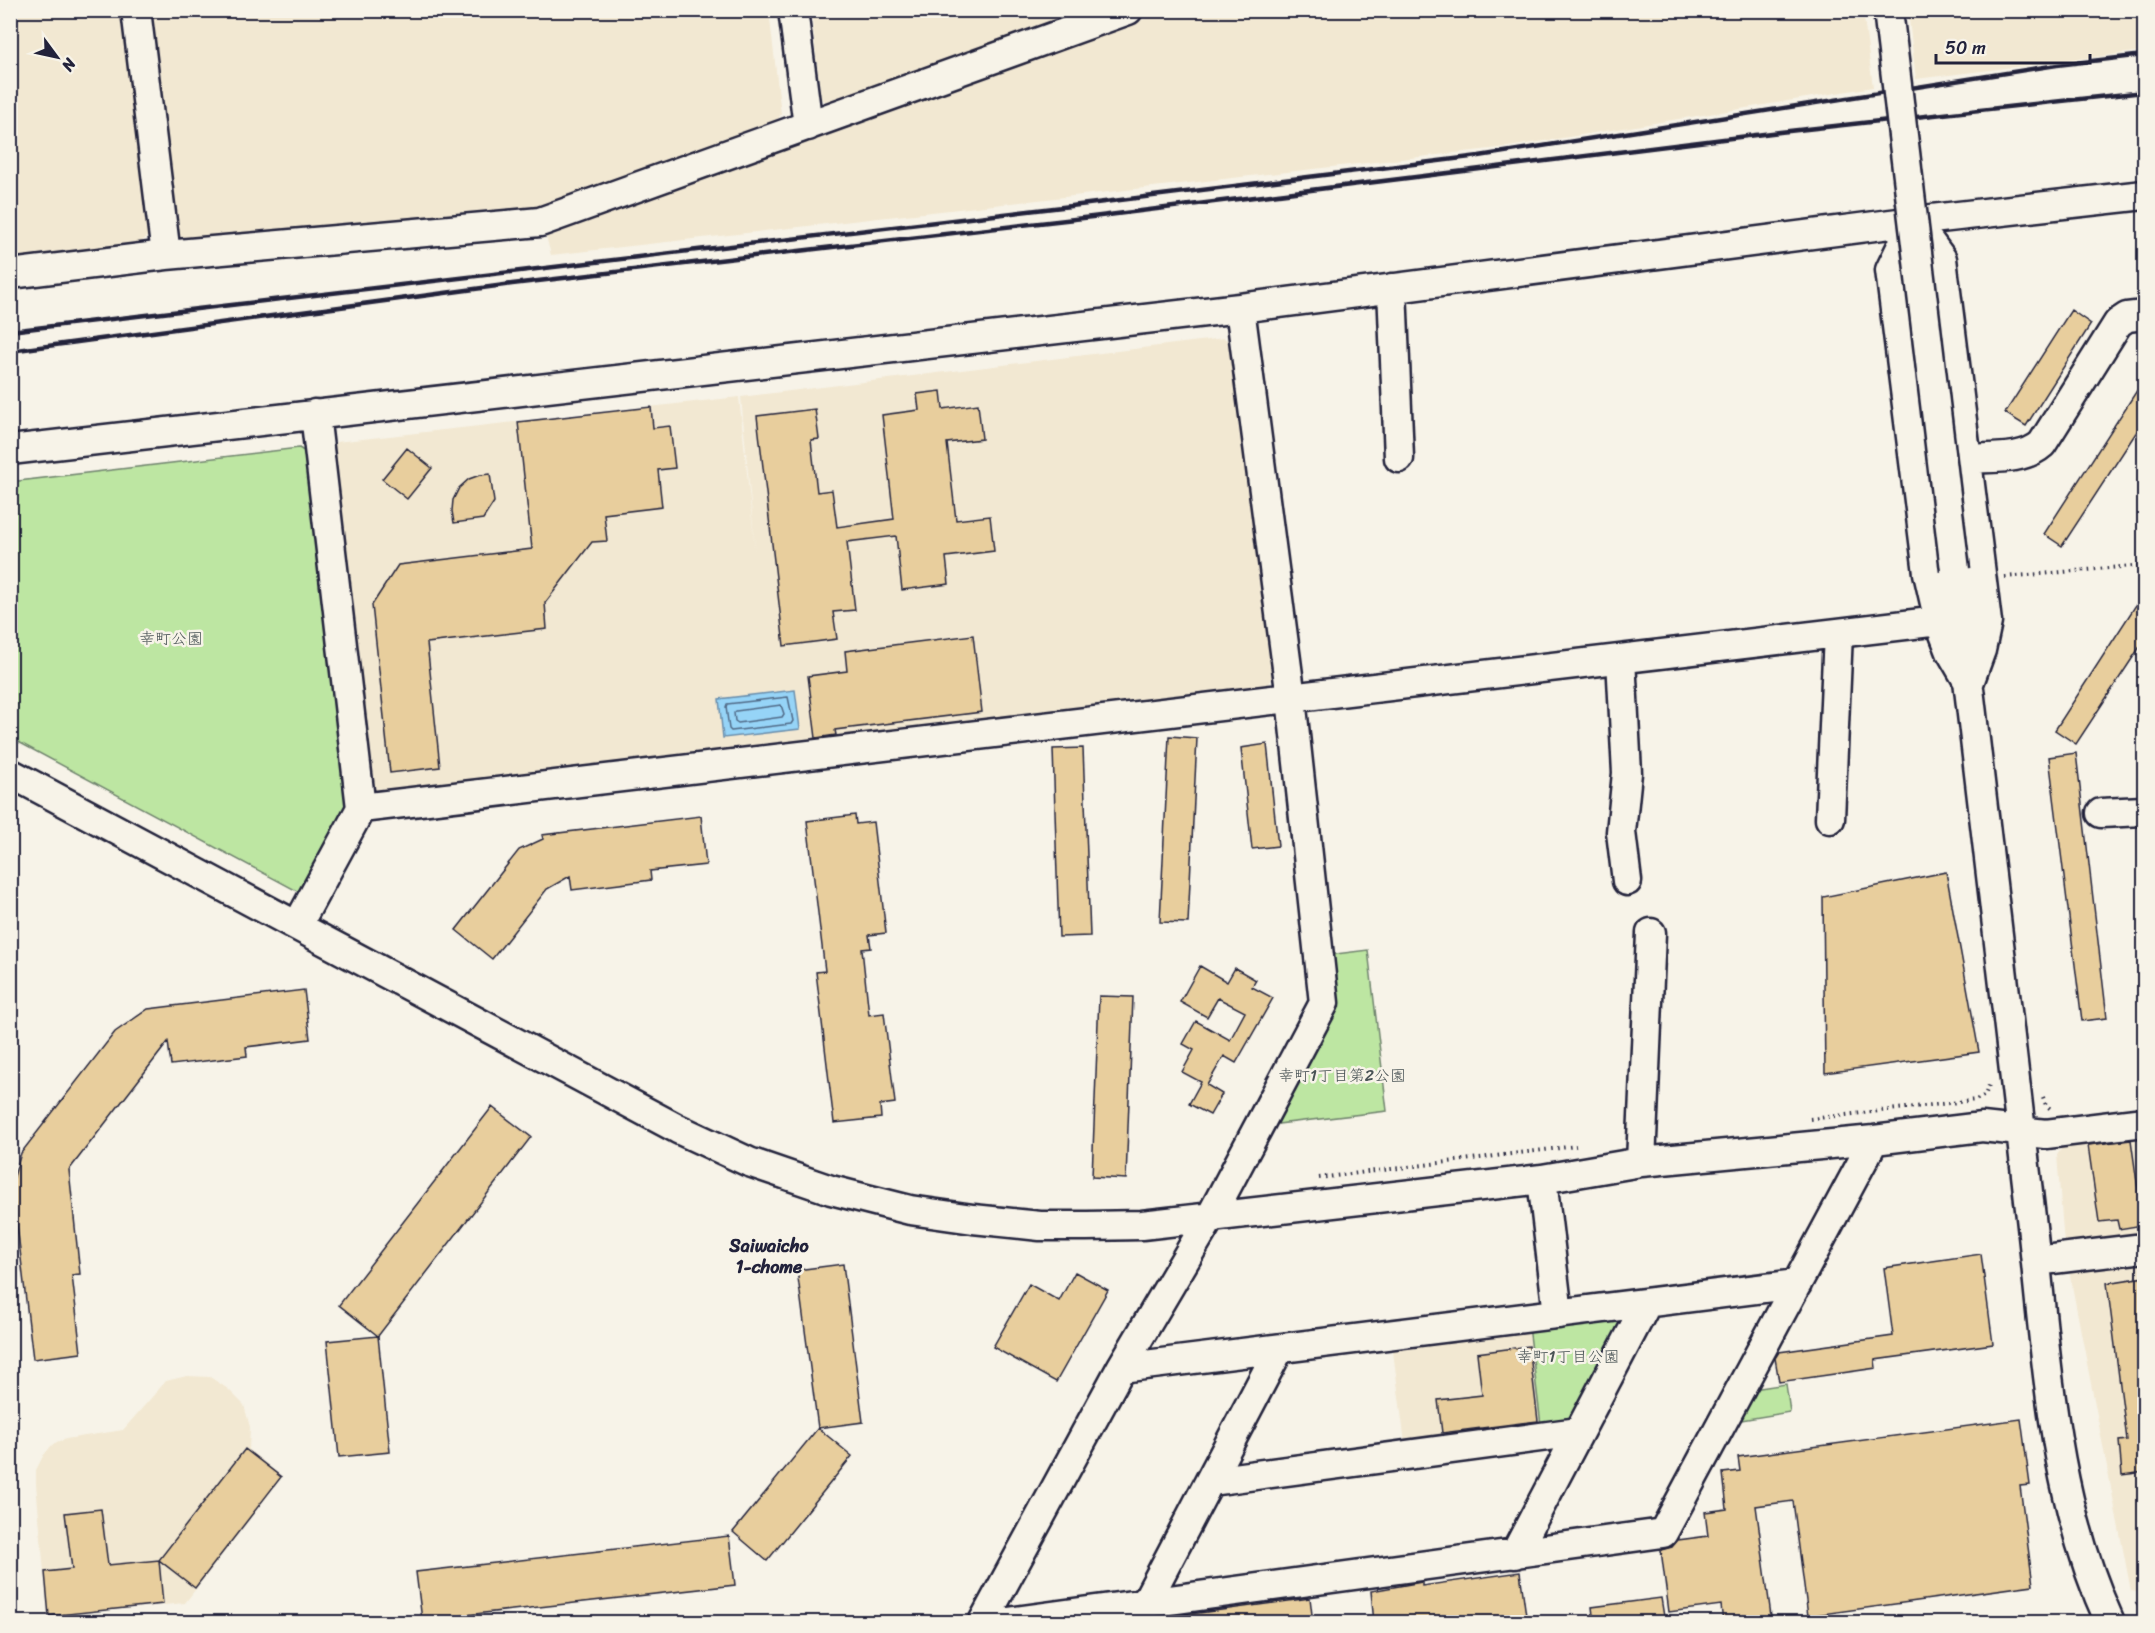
<svg xmlns="http://www.w3.org/2000/svg" width="2155" height="1633" font-family="Sriracha,'Klee One',sans-serif">
  <rect width="100%" height="100%" fill="#f7f3e8"/>
  <filter id="ink" filterUnits="userSpaceOnUse"><feTurbulence type="fractalNoise" baseFrequency=".0167" numOctaves="2"/><feDisplacementMap in="SourceGraphic" scale="12" xChannelSelector="R" yChannelSelector="G"/><feConvolveMatrix kernelMatrix="1 2 1 2 8 2 1 2 1" color-interpolation-filters="sRGB"/></filter>
  <g filter="url(#ink)">
    <path fill="#f2e8d2" d="M 1169,10 L 1863,11 L 1873,87 L 1508,147 L 551,255 L 546,236 Z
      M 10,11 L 121,11 L 148,236 L 140,243 L 11,259 Z
      M 147,11 L 769,11 L 781,114 L 776,123 L 540,208 L 178,238 Z
      M 811,11 L 1087,11 L 830,104 L 821,99 Z
      M 1908,11 L 2144,11 L 2144,51 L 1916,79 Z
      M 1224,338 L 1232,343 L 1272,679 L 1265,689 L 376,794 L 368,789 L 326,455 L 336,442 L 739,397 L 755,549 L 741,397 Z
      M 2144,1133 L 2144,1593 L 2143,1593 L 2131,1591 L 2064,1244 L 2057,1155 L 2065,1143 Z
      M 1529,1326 L 1541,1425 L 1405,1443 L 1392,1344 Z
      M 187,1376 L 210,1377 L 228,1389 L 244,1405 L 250,1427 L 249,1450 L 282,1477 L 185,1603 L 48,1616 L 36,1484 L 36,1470 L 43,1456 L 52,1445 L 66,1439 L 123,1430 L 166,1381 Z"/>
    <path fill="#bde6a2" stroke="#70846e" stroke-width="1.5" d="M 299,448 L 310,455 L 351,807 L 306,888 L 297,891 L 11,738 L 10,482 Z
      M 1368,950 L 1387,1111 L 1269,1125 L 1328,955 Z
      M 1618,1313 L 1627,1326 L 1573,1421 L 1541,1425 L 1529,1326 Z
      M 1786,1384 L 1790,1412 L 1729,1422 L 1747,1390 Z"/>
    <path fill="#96d4f7" stroke="#688dac" stroke-width="1.5" d="M 795,690 L 800,729 L 723,738 L 719,699 Z"/>
    <g fill="none" stroke-linecap="round" stroke-linejoin="round">
      <path stroke="#506986" stroke-width="1.5" d="M 788,697 L 793,721 L 791,724 L 731,731 L 729,729 L 726,707 L 727,704 Z
        M 781,705 L 784,714 L 782,717 L 738,723 L 735,721 L 734,713 L 736,711 Z"/>
    </g>
    <path fill="#e8ce9d" stroke="#22223b" stroke-width="1.5" d="M 2071,310 L 2091,324 L 2026,426 L 2005,413 Z
      M 2145,378 L 2145,419 L 2062,546 L 2044,534 Z
      M 941,391 L 943,409 L 978,404 L 982,439 L 947,443 L 956,520 L 990,516 L 994,551 L 946,557 L 949,584 L 902,590 L 896,536 L 847,542 L 855,610 L 833,612 L 837,639 L 784,646 L 757,416 L 815,409 L 819,439 L 811,440 L 817,492 L 832,490 L 837,527 L 894,519 L 882,415 L 919,410 L 917,394 Z
      M 651,407 L 653,428 L 670,426 L 675,468 L 658,470 L 662,507 L 604,514 L 607,541 L 592,542 L 545,603 L 547,629 L 427,643 L 440,767 L 390,773 L 372,605 L 398,565 L 532,549 L 518,422 Z
      M 407,448 L 432,468 L 407,499 L 382,479 Z
      M 490,474 L 494,502 L 483,519 L 454,523 L 452,511 L 453,500 L 459,488 L 469,479 L 480,475 Z
      M 2145,591 L 2145,639 L 2076,744 L 2055,730 Z
      M 973,635 L 982,712 L 835,730 L 836,735 L 816,738 L 808,676 L 847,671 L 845,651 Z
      M 1169,736 L 1197,738 L 1188,923 L 1160,922 Z
      M 1267,744 L 1278,846 L 1252,849 L 1241,748 Z
      M 1083,748 L 1090,936 L 1059,937 L 1053,749 Z
      M 2076,753 L 2107,1018 L 2082,1021 L 2049,757 Z
      M 855,815 L 856,824 L 873,822 L 886,933 L 869,935 L 871,948 L 862,949 L 869,1015 L 884,1013 L 895,1103 L 880,1105 L 881,1118 L 834,1123 L 816,972 L 825,971 L 807,821 Z
      M 701,816 L 706,865 L 650,871 L 651,880 L 572,890 L 570,876 L 547,889 L 492,959 L 456,930 L 519,850 L 543,839 L 542,835 Z
      M 1946,872 L 1979,1052 L 1825,1073 L 1823,897 Z
      M 1200,966 L 1227,982 L 1235,968 L 1256,980 L 1252,987 L 1273,998 L 1236,1063 L 1224,1056 L 1207,1085 L 1222,1094 L 1210,1115 L 1189,1104 L 1201,1082 L 1182,1072 L 1194,1050 L 1183,1044 L 1196,1021 L 1230,1040 L 1245,1012 L 1218,998 L 1207,1017 L 1180,1002 Z
      M 304,990 L 310,1039 L 246,1047 L 247,1056 L 171,1065 L 168,1042 L 69,1170 L 80,1274 L 72,1275 L 81,1353 L 33,1359 L 12,1183 L 21,1153 L 115,1032 L 148,1009 Z
      M 1099,996 L 1133,997 L 1126,1179 L 1092,1177 Z
      M 492,1107 L 531,1137 L 378,1336 L 339,1305 Z
      M 2131,1140 L 2143,1225 L 2119,1229 L 2117,1220 L 2099,1222 L 2088,1145 Z
      M 1981,1254 L 1993,1344 L 1875,1360 L 1876,1368 L 1779,1382 L 1775,1358 L 1779,1352 L 1893,1336 L 1884,1268 Z
      M 843,1264 L 863,1422 L 818,1428 L 797,1270 Z
      M 1075,1272 L 1108,1290 L 1056,1382 L 993,1347 L 1029,1284 L 1059,1301 Z
      M 2145,1277 L 2145,1472 L 2122,1475 L 2119,1441 L 2127,1440 L 2107,1283 Z
      M 378,1336 L 390,1452 L 339,1457 L 327,1341 Z
      M 1529,1346 L 1538,1421 L 1442,1433 L 1438,1400 L 1482,1395 L 1477,1353 Z
      M 2021,1419 L 2030,1485 L 2020,1486 L 2033,1585 L 1808,1616 L 1793,1501 L 1756,1506 L 1772,1623 L 1723,1623 L 1721,1605 L 1669,1612 L 1661,1550 L 1672,1547 L 1678,1540 L 1708,1536 L 1705,1512 L 1727,1509 L 1723,1473 L 1740,1471 L 1738,1457 Z
      M 818,1428 L 852,1456 L 767,1561 L 733,1532 Z
      M 245,1449 L 281,1477 L 195,1588 L 159,1560 Z
      M 101,1509 L 108,1565 L 159,1560 L 163,1604 L 49,1616 L 45,1572 L 72,1569 L 65,1513 Z
      M 729,1536 L 735,1585 L 422,1620 L 416,1572 Z
      M 1520,1572 L 1527,1623 L 1374,1623 L 1371,1591 L 1422,1582 L 1422,1586 Z
      M 1310,1598 L 1313,1623 L 1170,1623 L 1170,1617 Z
      M 1661,1598 L 1665,1623 L 1594,1623 L 1592,1607 Z"/>
    <g fill="none" stroke-linecap="round" stroke-linejoin="round">
      <g stroke="#22223b" stroke-width="33">
        <path id="minor" d="M 136,10 L 166,255
          M 793,10 L 808,126
          M 1914,221 L 1942,259 L 1987,622 L 1981,650 L 1969,683 L 1951,652 L 1939,621 L 1928,573 L 1890,270 Z
          M 10,274 L 166,255 L 540,222 L 1128,10
          M 1392,288 L 1399,458
          M 10,450 L 1240,308 L 1914,221 L 2144,195
          M 1967,459 C 1990,457 2023,461 2042,444 L 2118,323 L 2127,317 L 2144,315
          M 1955,570 C 1981,782 2005,996 2030,1209 C 2047,1350 2050,1491 2110,1622
          M 1621,659 L 1627,773 L 1621,832 L 1627,881
          M 10,773 L 678,1129 L 749,1162 L 831,1190 L 910,1210 L 973,1219 L 1040,1226 L 1087,1226 L 1142,1225 L 1542,1179 L 1641,1162 L 1874,1140 L 1982,1127 L 2046,1134 L 2144,1122
          M 361,808 L 1939,621
          M 2101,813 L 2144,811
          M 1830,819 L 1838,633
          M 297,926 L 361,808 L 315,414
          M 1641,1162 L 1651,933
          M 1542,1179 L 1558,1314
          M 2036,1261 L 2144,1248
          M 1121,1368 L 1797,1284
          M 1211,1481 L 1578,1432
          M 1515,1554 L 1647,1303
          M 1145,1604 L 1279,1349
          M 983,1622 L 1121,1368 L 1211,1216 L 1324,1003 L 1291,698 L 1240,308
          M 1008,1622 L 1663,1533 L 1874,1140"/>
      </g>
      <path stroke="#22223b" stroke-width="4" stroke-dasharray="1.5 4.5" stroke-linecap="butt" d="M 2005,577 L 2144,565
        M 10,745 L 20,750
        M 2043,1097 L 2046,1105 L 2052,1110
        M 1810,1119 L 1976,1100 L 1985,1095 L 1990,1083
        M 1319,1178 L 1576,1146
        M 2136,1605 L 2144,1598"/>
      <use href="#minor" stroke="#f7f3e8" stroke-width="28"/>
      <path stroke="#22223b" stroke-width="4.5" d="M 10,331 L 1088,204 L 1479,156 L 2057,65 L 2144,55
        M 10,351 L 512,284 L 1092,217 L 1780,132 L 2144,92"/>
      <g stroke="#22223b" stroke-width="33" stroke-linecap="butt">
        <path id="minor-bridge" d="M 1888,10 L 1955,570"/>
      </g>
      <use href="#minor-bridge" stroke="#f7f3e8" stroke-width="28"/>
    </g>
  </g>
  <g text-anchor="middle" dominant-baseline="central" stroke-width="5" stroke-linejoin="round" paint-order="stroke">
    <g font-size="16" fill="#495355" stroke="#f7f3e8">
      <text x="171" y="638">幸町公園</text>
      <text x="1342" y="1075">幸町1丁目第2公園</text>
      <text x="1568" y="1356">幸町1丁目公園</text>
    </g>
    <g font-size="18" font-weight="bold" fill="#22223b" stroke="#f7f3e8">
      <text x="769" y="1246">Saiwaicho<tspan x="769" dy="21">1-chome</tspan></text>
    </g>
  </g>
  <rect width="2155" height="1633" fill="none" stroke="#f7f3e8" stroke-width="36"/>
  <rect x="18" y="18" width="2119" height="1597" fill="none" stroke="#22223b" stroke-width="2" filter="url(#ink)"/>
  <g transform="translate(57 57) rotate(123)" stroke="#f7f3e8" stroke-width="4.5" paint-order="stroke">
  <path d="M0-4.5L10 22L0 15L-10 22Z" fill="#22223b"/>
  <text y="-9" font-size="16" font-weight="bold" text-anchor="middle" fill="#22223b">N</text>
  </g>
  <path d="M1936 54v9h154v-9" fill="none" stroke="#22223b" stroke-width="3"/>
  <text x="1945" y="54" font-size="18" fill="#22223b" stroke="#f7f3e8" stroke-width="4.5" paint-order="stroke">50 m</text>
</svg>
